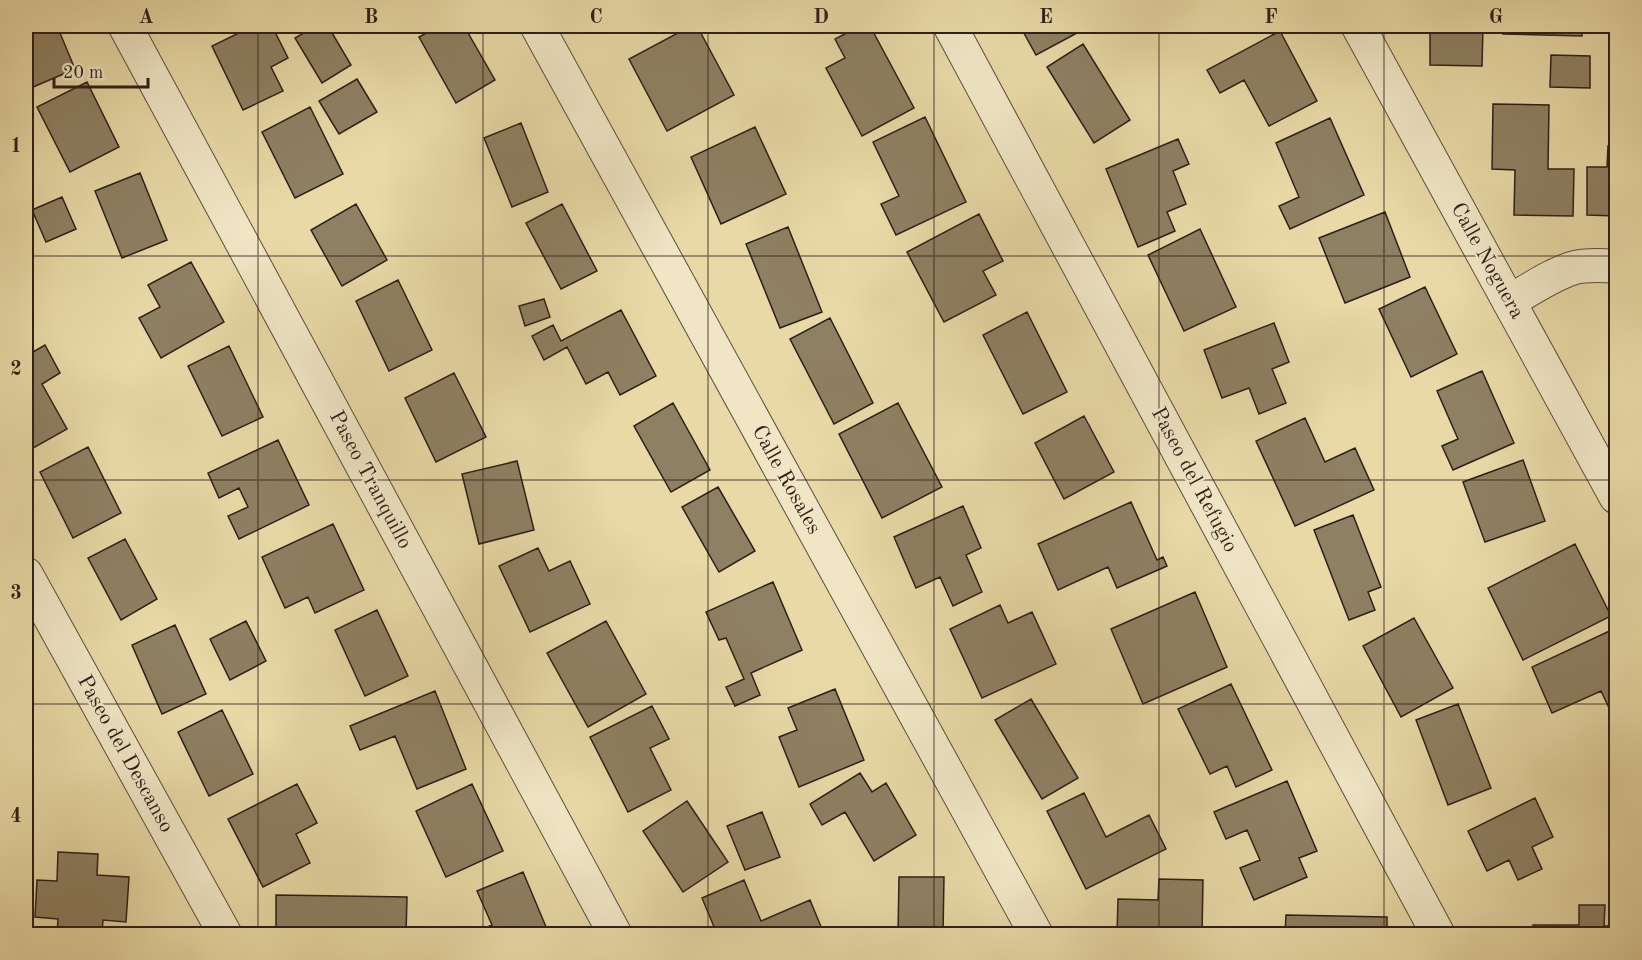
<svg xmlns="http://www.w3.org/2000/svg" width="1642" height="960" font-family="'Old Standard TT',serif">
  <rect width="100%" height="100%" fill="#e8d9a6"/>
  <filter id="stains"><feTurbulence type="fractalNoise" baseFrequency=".00333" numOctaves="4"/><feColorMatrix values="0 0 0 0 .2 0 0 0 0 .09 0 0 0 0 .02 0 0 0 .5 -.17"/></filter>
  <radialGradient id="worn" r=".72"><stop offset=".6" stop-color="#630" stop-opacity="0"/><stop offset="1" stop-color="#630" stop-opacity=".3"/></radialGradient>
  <path fill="#8e8062" stroke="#2d1f18" stroke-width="1.5" d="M 26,26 L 57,26 L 75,69 L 26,90 Z
    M 253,26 L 272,26 L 288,58 L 271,67 L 283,91 L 243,110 L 212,46 Z
    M 316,26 L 328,26 L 351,65 L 322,83 L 295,38 Z
    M 439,26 L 464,26 L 495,80 L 456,103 L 419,37 Z
    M 691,26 L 697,26 L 734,95 L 667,131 L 629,59 Z
    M 860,26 L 870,26 L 914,108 L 862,136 L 826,68 L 845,58 L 835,39 Z
    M 1020,26 L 1090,26 L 1036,55 Z
    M 1430,26 L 1483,26 L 1482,66 L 1430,65 Z
    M 1504,26 L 1582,26 L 1582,36 L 1503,34 Z
    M 1280,31 L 1317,101 L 1269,126 L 1244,80 L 1220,93 L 1207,70 Z
    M 1083,44 L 1130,120 L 1094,143 L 1047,67 Z
    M 1551,55 L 1590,56 L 1590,88 L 1550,87 Z
    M 357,79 L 377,112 L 339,134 L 319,101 Z
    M 87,82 L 119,147 L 70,172 L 37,107 Z
    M 1493,104 L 1549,105 L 1548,169 L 1574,169 L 1573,216 L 1514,215 L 1515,170 L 1492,169 Z
    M 310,107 L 343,174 L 295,198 L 262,132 Z
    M 925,117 L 966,202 L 896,235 L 881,204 L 899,196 L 873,142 Z
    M 1330,118 L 1364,195 L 1290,229 L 1279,206 L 1299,197 L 1276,143 Z
    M 521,123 L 548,192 L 512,207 L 484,138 Z
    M 755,127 L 786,194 L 721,224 L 691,157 Z
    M 1178,139 L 1189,164 L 1173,171 L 1186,204 L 1167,212 L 1175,231 L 1138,247 L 1106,169 Z
    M 1608,146 L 1616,146 L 1616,216 L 1587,215 L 1587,167 L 1607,167 Z
    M 140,173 L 167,240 L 122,258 L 95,191 Z
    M 62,197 L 76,229 L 46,242 L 32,210 Z
    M 356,204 L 387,260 L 342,286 L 311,230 Z
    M 562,204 L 597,271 L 561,289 L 526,223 Z
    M 1385,212 L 1410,277 L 1345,303 L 1319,238 Z
    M 979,214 L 1003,261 L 983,271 L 996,295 L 944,322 L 907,252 Z
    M 788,227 L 822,312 L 780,328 L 746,244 Z
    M 1200,229 L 1236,307 L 1184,331 L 1148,255 Z
    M 191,262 L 224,322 L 161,358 L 139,318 L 160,307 L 148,285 Z
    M 398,280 L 432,350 L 389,371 L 356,301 Z
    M 1425,287 L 1457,354 L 1411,377 L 1379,309 Z
    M 544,299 L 550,317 L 525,326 L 519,306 Z
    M 621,310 L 656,376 L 620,395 L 608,372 L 586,384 L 567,347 L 544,360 L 532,336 L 553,325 L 561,341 Z
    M 1027,312 L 1067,392 L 1023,414 L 983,335 Z
    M 830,318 L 873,403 L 834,424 L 790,339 Z
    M 1274,323 L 1289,362 L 1272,369 L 1286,403 L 1259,414 L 1249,388 L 1222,398 L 1204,350 Z
    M 45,345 L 60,373 L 42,384 L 67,429 L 26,452 L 26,356 Z
    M 229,346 L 263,417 L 222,436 L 188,366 Z
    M 1482,371 L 1514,443 L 1453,470 L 1442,446 L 1458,439 L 1437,391 Z
    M 454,373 L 486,437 L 436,462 L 405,398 Z
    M 673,403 L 710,470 L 671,492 L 634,426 Z
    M 898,403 L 942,487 L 882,518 L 839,434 Z
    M 1084,416 L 1114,472 L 1064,499 L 1035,443 Z
    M 1305,418 L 1325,462 L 1355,448 L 1374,490 L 1295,526 L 1256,441 Z
    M 278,440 L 309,505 L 239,539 L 228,516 L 248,507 L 239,488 L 219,498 L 208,473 Z
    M 88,447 L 121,513 L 73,538 L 40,472 Z
    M 1523,460 L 1545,521 L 1485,542 L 1463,482 Z
    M 517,461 L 534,530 L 479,544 L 462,474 Z
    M 718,487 L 755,551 L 719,572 L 682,507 Z
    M 1131,502 L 1157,560 L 1163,557 L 1167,566 L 1117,588 L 1108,567 L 1058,590 L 1038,544 Z
    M 963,506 L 981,548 L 966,555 L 982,592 L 953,606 L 940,577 L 916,588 L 894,537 Z
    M 1353,515 L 1381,587 L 1368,592 L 1375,610 L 1349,620 L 1314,530 Z
    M 333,524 L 364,590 L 315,613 L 308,597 L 285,608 L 262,557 Z
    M 125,539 L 157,599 L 121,620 L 88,558 Z
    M 1575,544 L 1611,616 L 1523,660 L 1488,588 Z
    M 538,548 L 549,571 L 570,561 L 590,604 L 530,632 L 499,566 Z
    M 773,582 L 802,650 L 751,673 L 760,695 L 735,706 L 726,687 L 744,679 L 726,638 L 719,640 L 706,612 Z
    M 1195,592 L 1227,667 L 1143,704 L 1111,629 Z
    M 1000,605 L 1008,623 L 1032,612 L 1056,664 L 982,698 L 950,629 Z
    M 377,610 L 408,676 L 365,696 L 335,630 Z
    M 1414,618 L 1453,688 L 1401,717 L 1363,646 Z
    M 246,621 L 266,661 L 230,680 L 210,639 Z
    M 606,621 L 646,694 L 588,727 L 547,653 Z
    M 175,625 L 206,694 L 162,714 L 132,645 Z
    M 1616,628 L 1616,707 L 1610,710 L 1601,691 L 1552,713 L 1532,667 Z
    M 1231,684 L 1272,770 L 1236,787 L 1227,766 L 1210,774 L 1178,709 Z
    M 835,689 L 864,760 L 799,787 L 779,737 L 797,730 L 788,708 Z
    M 435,691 L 466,769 L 417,789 L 395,736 L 360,750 L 350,726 Z
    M 1031,699 L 1078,778 L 1042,799 L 995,720 Z
    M 1458,704 L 1491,788 L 1448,805 L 1416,720 Z
    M 652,706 L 669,739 L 650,748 L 671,790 L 628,812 L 590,737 Z
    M 222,710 L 253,774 L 209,796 L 178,732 Z
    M 860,773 L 872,792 L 886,783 L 916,835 L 874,861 L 845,812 L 822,825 L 810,804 Z
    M 1287,781 L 1317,851 L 1299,858 L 1307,877 L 1254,900 L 1240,868 L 1260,860 L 1247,830 L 1226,839 L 1214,812 Z
    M 297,784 L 317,823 L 296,834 L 310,863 L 263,887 L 228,819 Z
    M 472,784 L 503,851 L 446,877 L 416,811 Z
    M 1084,793 L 1106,837 L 1149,815 L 1166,849 L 1086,889 L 1047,811 Z
    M 1535,798 L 1553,837 L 1532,847 L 1542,869 L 1518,880 L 1509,860 L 1487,871 L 1468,831 Z
    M 687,801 L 728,862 L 683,892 L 643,831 Z
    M 762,812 L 780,857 L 745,870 L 727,826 Z
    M 58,852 L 98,854 L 97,875 L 129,877 L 126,922 L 103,920 L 102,934 L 57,934 L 58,919 L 35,917 L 37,880 L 57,881 Z
    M 523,872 L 549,934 L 471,934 L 492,925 L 477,891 Z
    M 899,877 L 944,877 L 943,934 L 898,934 Z
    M 1159,879 L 1203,880 L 1202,934 L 1117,934 L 1118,899 L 1158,900 Z
    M 744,880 L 761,921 L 810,900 L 824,934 L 717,934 L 702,898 Z
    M 276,895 L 407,897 L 406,934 L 276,934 Z
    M 1579,905 L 1605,905 L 1604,926 L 1616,926 L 1616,934 L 1533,934 L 1533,925 L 1579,925 Z
    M 1286,915 L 1387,917 L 1387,934 L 1285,934 Z"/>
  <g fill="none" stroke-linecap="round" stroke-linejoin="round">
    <g stroke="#5c4e3c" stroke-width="35">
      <path id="street" d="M 125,26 L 615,934
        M 537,26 L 1036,934
        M 950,26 L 1438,934
        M 1358,26 L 1616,497
        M 1509,302 C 1529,290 1551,275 1573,268 C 1587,264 1602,266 1616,266
        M 26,574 L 225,934"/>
    </g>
    <use href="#street" stroke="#f0e6c5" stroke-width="33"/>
  </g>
  <path fill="none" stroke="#2d1f18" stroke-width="1.5" stroke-opacity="0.55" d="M 258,26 L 258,934M 483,26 L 483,934M 708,26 L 708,934M 934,26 L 934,934M 1159,26 L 1159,934M 1384,26 L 1384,934M 26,256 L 1616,256M 26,480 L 1616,480M 26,704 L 1616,704"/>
  <g text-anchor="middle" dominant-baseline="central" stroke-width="4.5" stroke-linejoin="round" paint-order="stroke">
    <g font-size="21" fill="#2d1f18" stroke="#f0e6c5">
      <text transform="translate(1487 261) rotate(61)">Calle Noguera</text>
      <text transform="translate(370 480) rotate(62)">Paseo Tranquillo</text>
      <text transform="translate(786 480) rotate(61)">Calle Rosales</text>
      <text transform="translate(1194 480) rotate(62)">Paseo del Refugio</text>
      <text transform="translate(125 754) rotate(61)">Paseo del Descanso</text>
    </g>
  </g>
  <rect width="1642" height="960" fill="none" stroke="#e8d9a6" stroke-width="66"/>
  <path d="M54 78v9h94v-9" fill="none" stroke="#2d1f18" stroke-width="3"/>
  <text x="63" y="78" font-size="18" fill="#2d1f18" stroke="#f0e6c5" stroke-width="4.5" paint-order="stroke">20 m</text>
  <rect x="33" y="33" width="1576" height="894" fill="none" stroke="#2d1f18" stroke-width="2"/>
  <g font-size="20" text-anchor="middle" font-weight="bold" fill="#2d1f18">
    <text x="146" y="23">A</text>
    <text x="371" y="23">B</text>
    <text x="596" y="23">C</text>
    <text x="821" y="23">D</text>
    <text x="1046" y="23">E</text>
    <text x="1271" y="23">F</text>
    <text x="1496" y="23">G</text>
    <text x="16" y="152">1</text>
    <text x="16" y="375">2</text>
    <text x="16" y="599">3</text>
    <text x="16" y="822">4</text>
  </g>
  <rect width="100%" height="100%" filter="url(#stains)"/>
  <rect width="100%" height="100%" fill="url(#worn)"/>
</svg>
